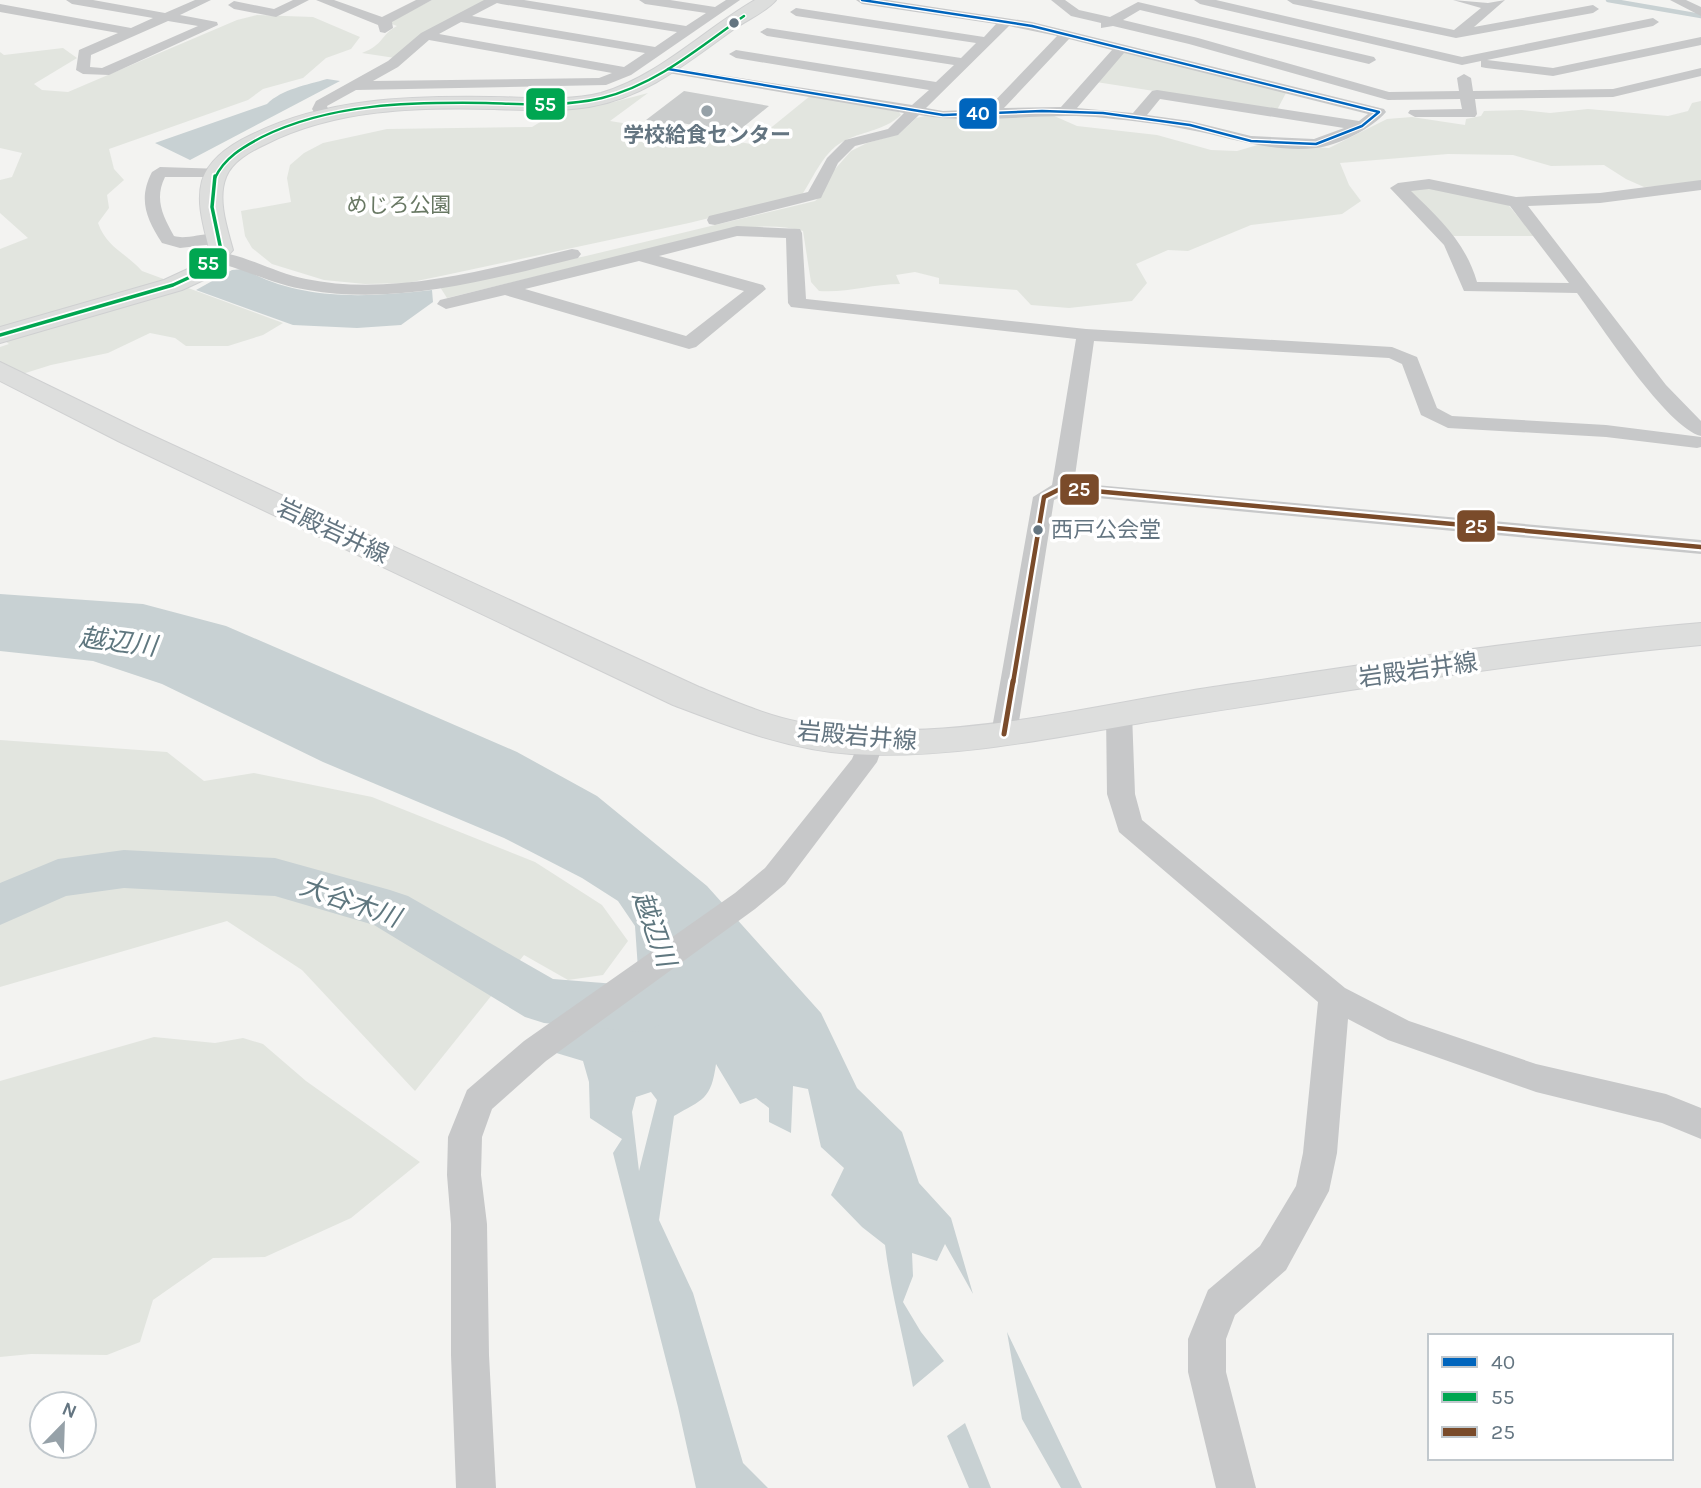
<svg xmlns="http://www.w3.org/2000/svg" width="1701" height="1488" font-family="Karla,'Noto Sans JP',sans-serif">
  <rect width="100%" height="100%" fill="#f3f3f1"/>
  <path fill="#e2e5df" d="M 432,0 L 486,0 L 395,58 L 362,53 C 385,44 380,35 397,26 L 392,24 L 392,21 Z
    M 257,15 L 313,17 L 360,37 L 351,49 L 326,58 L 303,78 L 263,89 L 248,100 L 109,149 L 114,169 L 124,180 L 107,195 L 109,208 L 98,223 C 107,248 125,252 142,271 L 283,323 L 263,335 L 228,346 L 186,346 L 175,338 L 150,333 L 108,353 L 51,365 L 0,381 L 0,347 L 9,344 L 0,337 L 0,249 L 28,238 L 0,213 L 0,180 L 12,177 L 22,153 L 0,148 L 0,52 L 4,55 L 63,48 L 77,58 L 34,84 L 42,90 L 68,92 L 237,20 Z
    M 1123,51 L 1287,91 L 1277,110 L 1096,82 Z
    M 648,93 L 610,121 L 751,144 L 810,96 L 899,112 L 901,115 C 883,131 867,130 846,140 C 825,149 814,176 802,195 L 689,223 L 441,276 L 407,283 L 365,284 L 324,280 L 272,264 L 252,248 L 245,236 L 241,211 L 291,202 L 287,178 L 290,165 L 304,153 L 323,143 L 387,129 L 532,127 L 560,110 L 614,102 Z
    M 1701,101 L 1701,180 L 1687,185 L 1644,187 L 1626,179 L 1604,165 L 1551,166 L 1513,155 L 1448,154 L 1340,163 L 1349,185 L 1361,201 L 1342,214 L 1251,225 L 1188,251 L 1168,250 L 1136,264 L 1147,283 L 1132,301 L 1069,308 L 1031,305 L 1017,290 L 939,284 L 939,278 L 915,272 L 896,275 L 900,284 C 872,284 847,293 819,291 L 811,282 L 803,231 C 774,223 744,227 715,233 L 447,298 L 440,287 L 586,256 L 815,201 L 823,194 L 828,177 L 851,151 L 867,143 L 899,134 L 916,118 L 925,116 L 955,119 L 1052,115 L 1077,126 L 1157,135 L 1211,150 L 1237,151 L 1261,144 L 1329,148 L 1387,119 L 1412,117 L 1465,125 L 1466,119 L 1481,116 L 1484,111 L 1522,110 L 1550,113 L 1588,109 L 1668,116 L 1688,111 L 1692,103 Z
    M 1430,185 L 1505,201 L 1534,236 L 1452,236 L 1404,188 Z
    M 0,740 L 167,752 L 204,781 L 254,773 L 372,797 L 535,862 L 602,905 L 628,941 L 603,975 L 568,980 L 524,955 L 415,1091 L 302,970 L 227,921 L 0,987 Z
    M 154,1037 L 215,1043 L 243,1038 L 263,1044 L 306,1081 L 420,1162 L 351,1218 L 265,1257 L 213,1258 L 153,1300 L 140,1342 L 107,1355 L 31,1354 L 0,1357 L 0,1081 Z"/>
  <path fill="#c8d1d3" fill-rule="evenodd" d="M 327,79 L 340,81 L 190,160 L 155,143 L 267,104 C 282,89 307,85 327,79 Z
    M 244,269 C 301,302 370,297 432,290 L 433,302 L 401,325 L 357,328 L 293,325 L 196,290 L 232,270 Z
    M 0,594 L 143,604 L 226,626 L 517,752 L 597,796 L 707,886 L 821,1013 L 857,1088 L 902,1132 L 919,1183 L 951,1218 L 973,1294 L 945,1244 L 937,1261 L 912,1253 L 913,1276 L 903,1302 L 921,1332 L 944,1361 L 913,1387 C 904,1339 891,1293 885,1245 L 862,1227 L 831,1195 L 844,1168 L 821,1147 L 808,1089 L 793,1086 L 791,1133 L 769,1122 L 769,1108 L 756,1098 L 740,1104 L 716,1064 C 711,1100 703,1099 674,1116 L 659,1220 L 693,1293 L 743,1463 L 768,1488 L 696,1488 L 678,1407 L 613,1153 L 622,1139 L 590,1118 L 589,1082 L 583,1061 L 553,1052 L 625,1004 L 640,998 L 635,926 L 618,901 L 582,878 L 504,838 L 323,762 L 162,684 L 93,661 L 0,651 ZM 651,1092 L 657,1100 L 639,1171 L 632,1112 L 636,1097 Z
    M 1007,1332 L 1082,1488 L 1061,1488 L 1022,1419 Z
    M 965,1423 L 991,1488 L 969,1488 L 947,1436 Z"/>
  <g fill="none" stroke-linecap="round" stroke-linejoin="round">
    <path stroke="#c8d1d3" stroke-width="4.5" d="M 1608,0 L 1701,16"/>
    <path fill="#c8d1d3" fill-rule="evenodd" d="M 124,850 L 275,858 L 390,890 L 408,896 L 553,979 L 641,986 L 660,993 L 668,1009 L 660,1025 L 641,1032 L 544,1023 L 525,1017 L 374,925 L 275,896 L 124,888 L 66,896 L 0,925 L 0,883 L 58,859 Z"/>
  </g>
  <path fill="#cacccc" d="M 684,91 L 769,106 L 736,133 L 682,123 L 677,126 L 646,120 Z"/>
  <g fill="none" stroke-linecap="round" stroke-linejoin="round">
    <g stroke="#cfd0d1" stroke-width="2">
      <path id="secondary" d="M 755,0 L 776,0 C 767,11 749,19 737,27 C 690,60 648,97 589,107 C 558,112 526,110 494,109 C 416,107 336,109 266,144 C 251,151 232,161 226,177 C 217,199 227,228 233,250 L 208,278 L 182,290 L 0,343 L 0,327 L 164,280 L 190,268 L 209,249 C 204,227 196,203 202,181 C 209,158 232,144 251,135 C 326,98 408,96 490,97 C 526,97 565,102 601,93 C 659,76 703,30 755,0 Z
        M 0,362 L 140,430 L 699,687 C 731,700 764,715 799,722 C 932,748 1081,707 1213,687 C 1376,663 1537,637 1701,623 L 1701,645 C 1525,661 1351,690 1177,717 C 1069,734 961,760 851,754 C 788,750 731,727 673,705 L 120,442 L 0,381 Z"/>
    </g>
    <path fill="#c7c8c9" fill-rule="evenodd" d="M 66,0 L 93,0 L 165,13 L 195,0 L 211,0 L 180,15 L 217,22 L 218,25 L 109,75 L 83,74 L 76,70 L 79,50 L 118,33 L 0,12 L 0,4 L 131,28 L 153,18 L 72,4 ZM 168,21 L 198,26 L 102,68 L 90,67 L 91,55 Z
      M 293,0 L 309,0 L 276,17 L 234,9 L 228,5 L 234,1 L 274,9 Z
      M 316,0 L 334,0 L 382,17 L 416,0 L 432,0 L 392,22 L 393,28 L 385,33 L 380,32 L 378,25 Z
      M 484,0 L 524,0 L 686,26 L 706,13 L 645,4 L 639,0 L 670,0 L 715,7 L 726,0 L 740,0 L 631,75 L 606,85 L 356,90 L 327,106 L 330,115 L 328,118 L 318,118 L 312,109 L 316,101 L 388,61 L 421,33 ZM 497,3 L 501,4 L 677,32 L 655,47 L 472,16 ZM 461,22 L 645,53 L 624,67 L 439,34 ZM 429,40 L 612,73 L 599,78 L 373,81 L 398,67 Z
      M 856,0 L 887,0 L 1032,22 L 1384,109 L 1386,112 C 1373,128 1337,146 1316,148 C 1273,153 1232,138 1190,130 C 1162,124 1133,121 1105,118 C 1043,111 980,126 919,115 L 898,135 L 855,146 L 838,163 L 821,198 L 715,225 L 709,224 L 707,220 L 709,216 L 808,192 L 827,158 L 845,140 L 888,129 L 904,113 L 668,73 L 661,69 L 663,66 L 912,105 L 929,90 L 736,58 L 729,54 L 736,50 L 936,82 L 954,65 L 767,36 L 760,32 L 767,28 L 961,58 L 976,43 L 796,16 L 790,12 L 796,8 L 984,37 L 996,24 L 862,4 ZM 1009,26 L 1057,36 L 987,109 L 943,111 L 926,108 ZM 1069,39 L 1112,50 L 1061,107 L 1004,108 ZM 1124,53 L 1368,114 L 1359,121 L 1157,90 L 1152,91 L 1133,113 L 1077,108 ZM 1160,99 L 1344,128 L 1314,139 L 1251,136 L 1190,121 L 1147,115 Z
      M 1051,0 L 1065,0 L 1079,10 L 1110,17 L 1138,2 L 1374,57 L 1376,60 L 1369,64 L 1140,10 L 1123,20 L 1198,38 L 1389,92 L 1459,91 L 1457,78 L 1464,74 L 1471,78 L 1473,91 L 1613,89 L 1701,68 L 1701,76 L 1613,97 L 1475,99 L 1477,114 L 1475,117 L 1415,117 L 1408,113 L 1410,110 L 1462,109 L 1460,99 L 1388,100 L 1189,44 L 1113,26 L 1101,28 L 1101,23 L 1071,16 Z
      M 1194,0 L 1216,0 L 1462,57 L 1653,18 L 1659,22 L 1653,26 L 1487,60 L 1553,68 L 1701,37 L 1701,45 L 1553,76 L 1486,68 L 1481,67 L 1481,61 L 1462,65 L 1200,4 Z
      M 1287,0 L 1311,0 L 1454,30 L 1481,8 L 1453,0 L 1488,3 L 1505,0 L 1474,27 L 1593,5 L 1599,9 L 1593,13 L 1456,38 L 1293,4 Z
      M 1670,0 L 1686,0 L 1701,7 L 1701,16 Z
      M 160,167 L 223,169 L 225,172 L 223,175 L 217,177 L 165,177 C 154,199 163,216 174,236 C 190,241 214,227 226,239 L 224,243 L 180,248 L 162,243 C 146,218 138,199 152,172 Z
      M 1429,179 L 1516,197 L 1600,193 L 1701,180 L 1701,190 L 1600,203 L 1528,206 L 1666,385 L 1701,421 L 1701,436 C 1667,428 1600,324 1577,293 L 1464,291 L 1444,245 L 1390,188 L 1398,183 ZM 1429,189 L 1510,206 L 1569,283 L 1477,282 C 1466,243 1439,218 1411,191 Z
      M 737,226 L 800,229 L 802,233 L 806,299 L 1086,329 L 1392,347 L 1417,357 L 1437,408 L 1452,416 L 1606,425 L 1701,437 L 1701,447 L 1697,448 L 1606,437 L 1448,428 L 1421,415 L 1402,364 L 1389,358 L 1094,341 L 1074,483 L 1701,540 L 1701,554 L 1065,495 L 1054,500 L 1017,734 L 1013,740 L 1004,743 L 995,740 L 991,734 L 1033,497 L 1052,485 L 1076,339 L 791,307 L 788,303 L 786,238 L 737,236 L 659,256 L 763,285 L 766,289 L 696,347 L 689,349 L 505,295 L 446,309 L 437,304 L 440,300 ZM 639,261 L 744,291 L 686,336 L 525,289 Z
      M 572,249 L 578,250 L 581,254 L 578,258 C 492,279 398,306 308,290 C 275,285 244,269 211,261 L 208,257 L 217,252 L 229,254 C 255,260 279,274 306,279 C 392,297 488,269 572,249 Z
      M 1119,704 L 1128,707 L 1132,713 L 1135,794 L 1142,820 L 1345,988 L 1409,1021 L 1536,1064 L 1666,1094 L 1701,1108 L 1701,1139 L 1662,1123 L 1536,1092 L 1388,1040 L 1348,1019 L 1337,1153 L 1329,1191 L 1286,1270 L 1235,1315 L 1226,1339 L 1226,1372 L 1256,1488 L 1216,1488 L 1188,1372 L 1188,1339 L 1208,1290 L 1260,1246 L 1296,1186 L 1303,1153 L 1318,1002 L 1119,832 L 1107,794 L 1106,713 L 1110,707 Z
      M 871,733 L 880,735 L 884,742 L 877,762 L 785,884 L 755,909 L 546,1061 L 492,1109 L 482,1137 L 481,1175 L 487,1224 L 489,1355 L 496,1488 L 456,1488 L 451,1355 L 451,1224 L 447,1175 L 448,1137 L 467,1090 L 524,1041 L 735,893 L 765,868 L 852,759 L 862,735 Z"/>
    <use href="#secondary" fill="#dddedd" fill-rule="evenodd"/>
    <g stroke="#fff" stroke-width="5">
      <path id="bus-1" d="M 668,69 L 943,115 L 1042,111 L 1103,113 L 1190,125 L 1251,141 L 1316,144 L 1362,126 L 1379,112 L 1032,26 L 862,0"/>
    </g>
    <g stroke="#fff" stroke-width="5">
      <path id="bus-2-far1" d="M 215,178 C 224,158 243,147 262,137 C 331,103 411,102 486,103 C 524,104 564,107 602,98 C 656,85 700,47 744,16"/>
    </g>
    <g stroke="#fff" stroke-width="7">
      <path id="bus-2" d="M 0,335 L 173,285 L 199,273 L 221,250 L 212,207 L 215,176"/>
    </g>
    <g stroke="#fff" stroke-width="9">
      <path id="bus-3-far1" d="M 1013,683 L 1044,497 L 1062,488 L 1701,547"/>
    </g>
    <g stroke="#fff" stroke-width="10">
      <path id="bus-3" d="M 1004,734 L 1013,681"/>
    </g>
    <use href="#bus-1" stroke="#0065bd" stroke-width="2.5"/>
    <use href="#bus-2-far1" stroke="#00a651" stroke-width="2.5"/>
    <use href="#bus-2" stroke="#00a651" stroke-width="3.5"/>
    <use href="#bus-3-far1" stroke="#7a4b2a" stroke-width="4.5"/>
    <use href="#bus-3" stroke="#7a4b2a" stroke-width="5"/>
  </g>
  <g fill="#647581" stroke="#fff" stroke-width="2.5">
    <circle cx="734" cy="23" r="6"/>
    <circle cx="1038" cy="530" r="6"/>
  </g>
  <circle fill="#96a1a8" stroke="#fff" stroke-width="2.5" cx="707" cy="111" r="7"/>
  <g text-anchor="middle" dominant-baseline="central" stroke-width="7" stroke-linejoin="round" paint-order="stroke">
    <g font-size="21" font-weight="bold" fill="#647581" stroke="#fff">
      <text x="707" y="135">学校給食センター</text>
    </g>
    <g font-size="21" fill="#687863" stroke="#fff">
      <text x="399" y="205">めじろ公園</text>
    </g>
    <g font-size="22" fill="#647581" stroke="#fff" text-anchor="start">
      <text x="1051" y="530">西戸公会堂</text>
    </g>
    <g font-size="24" fill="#647581" stroke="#fff">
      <text transform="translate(333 531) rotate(25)">岩殿岩井線</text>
      <text transform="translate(1418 670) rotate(-8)">岩殿岩井線</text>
      <text transform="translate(857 736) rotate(5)">岩殿岩井線</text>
    </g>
    <g font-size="26" font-style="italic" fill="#5f777f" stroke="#fff">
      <text transform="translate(118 642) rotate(7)">越辺川</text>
      <text transform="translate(350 902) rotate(19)">大谷木川</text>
      <text transform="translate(654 929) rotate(70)">越辺川</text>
    </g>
  </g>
  <g stroke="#fff" stroke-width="2.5">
    <rect x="525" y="87" width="41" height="34" rx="7" fill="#00a651"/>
    <rect x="958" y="97" width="40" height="33" rx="7" fill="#0065bd"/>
    <rect x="188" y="247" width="40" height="33" rx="7" fill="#00a651"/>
    <rect x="1059" y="473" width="41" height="33" rx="7" fill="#7a4b2a"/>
    <rect x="1456" y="509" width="40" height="34" rx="7" fill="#7a4b2a"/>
  </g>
  <g font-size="19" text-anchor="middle" font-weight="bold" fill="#fff">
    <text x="545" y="111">55</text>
    <text x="978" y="120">40</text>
    <text x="208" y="270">55</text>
    <text x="1079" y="496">25</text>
    <text x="1476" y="533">25</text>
  </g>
  <rect x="1428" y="1334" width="245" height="126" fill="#ffffff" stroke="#c1c8cd" stroke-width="2"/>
  <rect x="1442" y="1357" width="35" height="10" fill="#0065bd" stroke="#c1c8cd" stroke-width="2"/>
  <text x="1491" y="1369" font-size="21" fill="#647581">40</text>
  <rect x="1442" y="1392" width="35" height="10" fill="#00a651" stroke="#c1c8cd" stroke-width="2"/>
  <text x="1491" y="1404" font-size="21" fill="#647581">55</text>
  <rect x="1442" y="1427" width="35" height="10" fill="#7a4b2a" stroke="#c1c8cd" stroke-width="2"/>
  <text x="1491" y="1439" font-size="21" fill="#647581">25</text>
  <g transform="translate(63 1425) rotate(23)"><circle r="33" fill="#ffffff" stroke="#c1c8cd" stroke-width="2"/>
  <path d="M0-5L12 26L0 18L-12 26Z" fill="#96a1a8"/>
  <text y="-10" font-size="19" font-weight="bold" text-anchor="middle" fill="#647581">N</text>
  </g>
</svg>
